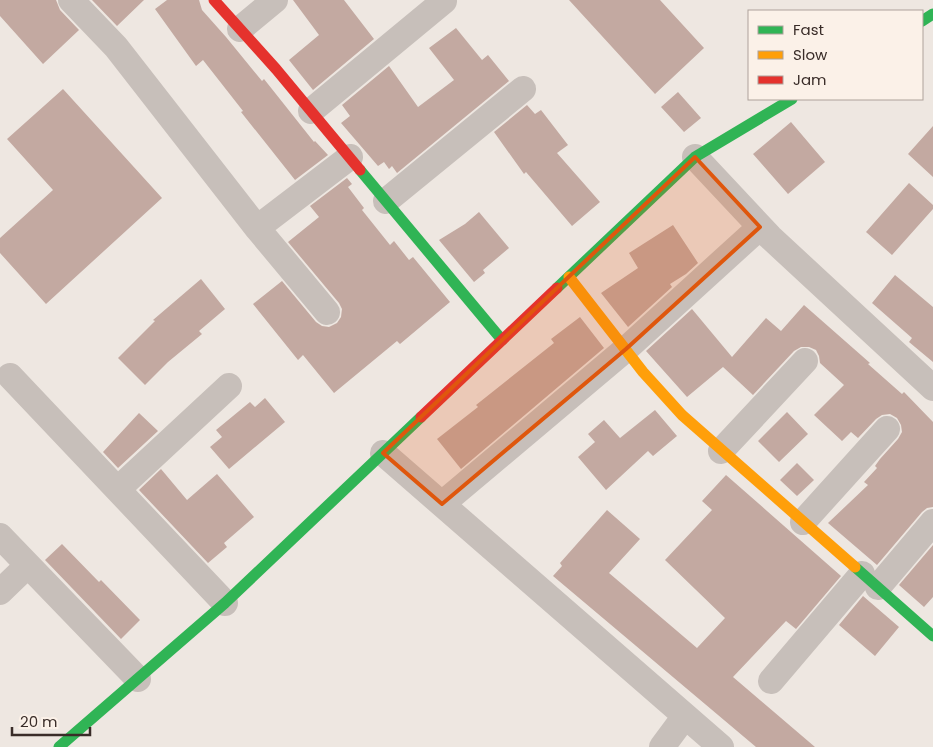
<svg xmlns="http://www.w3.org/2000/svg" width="933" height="747" font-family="Poppins,sans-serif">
  <rect width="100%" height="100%" fill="#eee7e1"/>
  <path fill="#c3a9a1" d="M 0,0 L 56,0 L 60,10 L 79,30 L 43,64 L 0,16 Z
    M 92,0 L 144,0 L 117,26 Z
    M 167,0 L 199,0 L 202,10 L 226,37 L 262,81 L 264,79 L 314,142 L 315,141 L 328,155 L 295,180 L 241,112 L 243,111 L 203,60 L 196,66 L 155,9 Z
    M 293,0 L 344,0 L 374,39 L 313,90 L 289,60 L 319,35 Z
    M 569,0 L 660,0 L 704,48 L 655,94 Z
    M 456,28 L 482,60 L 488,55 L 509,81 L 397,173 L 392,166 L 389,169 L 384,162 L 378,166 L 341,123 L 350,116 L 342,105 L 389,66 L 418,107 L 454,80 L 429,48 Z
    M 63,89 L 162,198 L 46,304 L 0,253 L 0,238 L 53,190 L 7,139 Z
    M 678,92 L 701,118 L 684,132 L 661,107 Z
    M 527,105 L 535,114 L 541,110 L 568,145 L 557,153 L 600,202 L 572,226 L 526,172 L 524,174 L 494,132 Z
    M 791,122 L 825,162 L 788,194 L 753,154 Z
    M 933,126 L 933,177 L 908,154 Z
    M 347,178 L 352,184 L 348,187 L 364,208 L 362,210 L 390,245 L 394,241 L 409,260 L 413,257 L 450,302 L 400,344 L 397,341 L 334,393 L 303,355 L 298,360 L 253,304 L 282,281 L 316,322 L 322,326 L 329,327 L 337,323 L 341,317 L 342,309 L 339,303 L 288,242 L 319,217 L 310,206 Z
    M 909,183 L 933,205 L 933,209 L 892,255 L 866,232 Z
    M 479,212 L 509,248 L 483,270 L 485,273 L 474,282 L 439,240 L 465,224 Z
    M 673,225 L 698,263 L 686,274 L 670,284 L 672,287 L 628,327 L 601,293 L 638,268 L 629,253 Z
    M 895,275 L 933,307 L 933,362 L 909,342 L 912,338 L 872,303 Z
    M 201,279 L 225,309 L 199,331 L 202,334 L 168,362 L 145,385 L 118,358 L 155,321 L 153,320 Z
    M 804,305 L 870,363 L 868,364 L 902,394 L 904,392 L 933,422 L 933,507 L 927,508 L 922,512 L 877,565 L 828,523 L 868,485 L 864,482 L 877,468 L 875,466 L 880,459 L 898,439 L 902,432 L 901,425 L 897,418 L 890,414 L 882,415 L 876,419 L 858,438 L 851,432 L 842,441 L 814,415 L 844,385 L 820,363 L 819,356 L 816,350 L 809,347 L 801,347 L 794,351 L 753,395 L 723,367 L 687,397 L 646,351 L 692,309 L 732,357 L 766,318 L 781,331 Z
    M 580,317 L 604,348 L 461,469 L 437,439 L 478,407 L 476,405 L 554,343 L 551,339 Z
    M 265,398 L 285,422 L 229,469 L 210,447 L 222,437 L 216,430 L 250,402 L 255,407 Z
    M 655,410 L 677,436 L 653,456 L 648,451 L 606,490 L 578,457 L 595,442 L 588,434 L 604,420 L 620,438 Z
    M 787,412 L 808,434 L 779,462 L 758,441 Z
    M 139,413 L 158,431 L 118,468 L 103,452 Z
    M 797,463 L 814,480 L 797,496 L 780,480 Z
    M 161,469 L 187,500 L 217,474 L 254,517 L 224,543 L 227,547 L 208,563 L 139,490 Z
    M 726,475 L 841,576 L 796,629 L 786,621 L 733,677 L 815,747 L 756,747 L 553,576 L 562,566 L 560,563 L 607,510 L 640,539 L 609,573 L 697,648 L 725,618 L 665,560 L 712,510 L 702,501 Z
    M 62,544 L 99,582 L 101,580 L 140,620 L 121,639 L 45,560 Z
    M 933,545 L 933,597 L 924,607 L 899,585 Z
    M 863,596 L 899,627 L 875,656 L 839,625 Z"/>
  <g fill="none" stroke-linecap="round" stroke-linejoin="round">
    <path stroke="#c7bfba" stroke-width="26" d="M 71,0 L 116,47 L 257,228 L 327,312
      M 240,29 L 275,0
      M 311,111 L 444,1
      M 695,157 L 770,237 L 933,388
      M 386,201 L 523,89
      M 257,228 L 350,157
      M 10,376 L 225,603
      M 721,451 L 805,361
      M 383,453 L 721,747
      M 118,489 L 229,386
      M 442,504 L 626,349 L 760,227
      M 803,522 L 887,429
      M 0,536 L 138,679
      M 878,587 L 933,522
      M 0,592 L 28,565
      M 771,681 L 862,574
      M 662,747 L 685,716"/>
    <path stroke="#30b455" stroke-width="11" d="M 922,21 L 933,14
      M 360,170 L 502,340
      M 557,288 L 695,157 L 792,99
      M 855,567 L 933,636
      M 59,747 L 225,603 L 421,417"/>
    <path stroke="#ff9f0a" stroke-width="11" d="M 569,277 L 643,372 L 682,415 L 855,567"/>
    <path stroke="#e5322d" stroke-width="11" d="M 214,0 L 276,69 L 360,170
      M 421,417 L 557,288"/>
  </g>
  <path fill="#df570d" fill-opacity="0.2" stroke="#df570d" stroke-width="4" stroke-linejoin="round" d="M 695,157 L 760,227 L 626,349 L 442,504 L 383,453 Z"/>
  <rect x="748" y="10" width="175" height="90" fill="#fbf1e8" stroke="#ada29b"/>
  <rect x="758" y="26" width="25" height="8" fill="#30b455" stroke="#ada29b"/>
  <text x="793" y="35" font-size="15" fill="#392c28">Fast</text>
  <rect x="758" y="51" width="25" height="8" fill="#ff9f0a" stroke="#ada29b"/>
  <text x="793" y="60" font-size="15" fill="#392c28">Slow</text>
  <rect x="758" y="76" width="25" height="8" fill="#e5322d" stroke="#ada29b"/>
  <text x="793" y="85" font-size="15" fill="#392c28">Jam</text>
  <path d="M12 727v8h78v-8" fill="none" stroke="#392c28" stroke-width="2.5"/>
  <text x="20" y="727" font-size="15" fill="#392c28" stroke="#fbf1e8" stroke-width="4" paint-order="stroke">20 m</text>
</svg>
